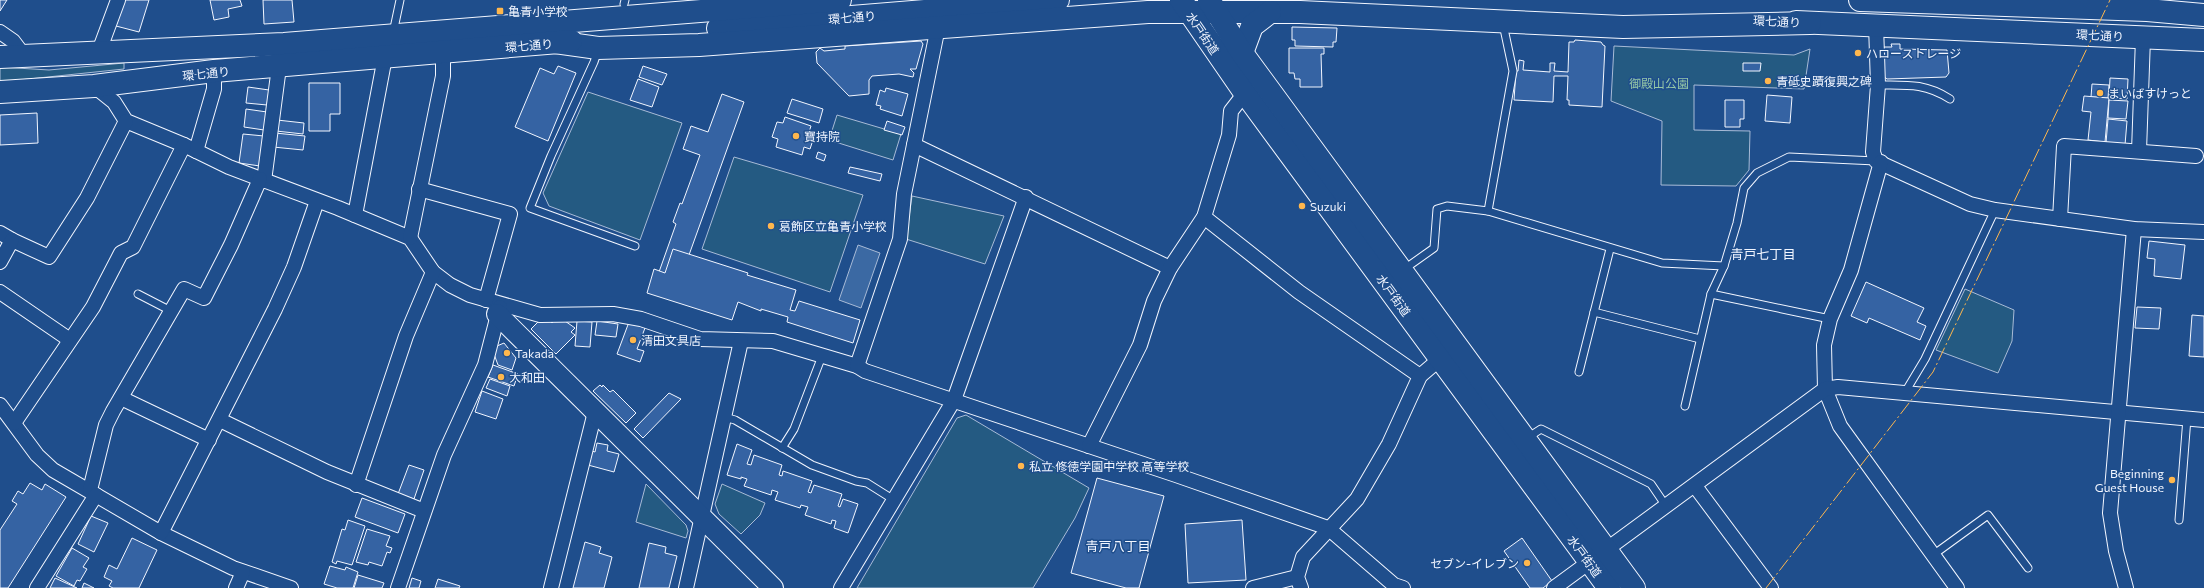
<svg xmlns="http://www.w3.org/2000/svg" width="2204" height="588" font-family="Commissioner,'Noto Sans JP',sans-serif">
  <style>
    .green { fill: #245a82; stroke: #a8bbd7 }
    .water { fill: #3b69a3; stroke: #a8bbd7 }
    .building { fill: #3563a3; stroke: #f2f6ff }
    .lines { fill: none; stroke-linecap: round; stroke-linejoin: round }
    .lane-casing { stroke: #f2f6ff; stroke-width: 9 }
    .street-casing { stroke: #f2f6ff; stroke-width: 16 }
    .secondary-casing { stroke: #f2f6ff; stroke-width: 22 }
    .primary-casing { stroke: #f2f6ff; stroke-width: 24 }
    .highway-casing { stroke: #f2f6ff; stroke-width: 24 }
    .lane { stroke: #1f4e8c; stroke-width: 7 }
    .street { stroke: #1f4e8c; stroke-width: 14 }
    .secondary { stroke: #1f4e8c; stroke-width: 20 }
    .primary { stroke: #1f4e8c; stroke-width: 22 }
    .highway { stroke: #1f4e8c; stroke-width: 22 }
    .power { stroke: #ffb74d; stroke-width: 1; stroke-dasharray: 14 3 2 3; stroke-linecap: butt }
    .poi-dot { fill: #ffb74d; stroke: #1f4e8c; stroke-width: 1.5 }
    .labels { text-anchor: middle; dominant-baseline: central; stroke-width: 3; stroke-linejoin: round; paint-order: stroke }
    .poi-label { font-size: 12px; fill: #f2f6ff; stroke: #1f4e8c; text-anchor: start }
    .street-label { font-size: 12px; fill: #f2f6ff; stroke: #1f4e8c }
    .park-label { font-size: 12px; fill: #97c8a6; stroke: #1f4e8c }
    .neighbourhood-label { font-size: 13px; fill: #f2f6ff; stroke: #1f4e8c }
  </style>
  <rect width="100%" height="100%" fill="#1f4e8c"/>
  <g class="green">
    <path d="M1614,46L1794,55L1810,49L1804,89L1694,85V130L1750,131L1749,170L1736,186L1661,185L1662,121L1611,101Z"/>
    <path d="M124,63V69L0,82V67L49,70Z"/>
    <path d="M588,92L682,123L640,240L549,206L543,193Z"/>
    <path d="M837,115L901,134L893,160L829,140Z"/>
    <path d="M734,157L863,195L830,292L702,249Z"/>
    <path d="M912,196L1004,216L985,264L906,239Z"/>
    <path d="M1965,289L2014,310L2012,341L1998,373L1936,350Z"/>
    <path d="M966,415L1089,488L1075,518L1033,588H857L957,418Z"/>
    <path d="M646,484L686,525L688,531L686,538L636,522Z"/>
    <path d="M722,484L765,503L760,515L741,534L719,514L715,504Z"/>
  </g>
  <path class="water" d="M858,245L880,253L861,308L839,300Z"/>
  <g class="building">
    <path d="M0,0H7L0,11Z"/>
    <path d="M124,0H149L139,32L116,26Z"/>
    <path d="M210,0H240L242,6L228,9L229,17L214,20Z"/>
    <path d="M263,0H292L294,22L264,24Z"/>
    <path d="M1292,27L1337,28L1336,42H1333V47L1295,46V40H1292Z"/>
    <path d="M1575,40L1601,42L1603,45L1605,46L1602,107L1569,105V100H1567L1568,76H1554L1553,102L1514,100L1516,71H1518L1519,60L1524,61L1523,70L1550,72V63H1555L1554,71L1568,72L1569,42H1574Z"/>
    <path d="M921,41L923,44L916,69H910L914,73L913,77L899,74L872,76L869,80V94L849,96L817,63L816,52L820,48L824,51L845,49V46Z"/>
    <path d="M1891,44H1900V49L1947,50L1949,73L1946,77L1887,79L1883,76L1882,47H1892Z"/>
    <path d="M1289,48H1324V54H1321L1322,87H1300V79H1295L1294,73H1289Z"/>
    <path d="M1743,63H1761L1760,71H1743Z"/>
    <path d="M558,66L576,73L548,141L515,127L540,68L554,74Z"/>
    <path d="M643,66L667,74L662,85L639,77Z"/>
    <path d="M2110,78L2128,79L2127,99L2109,98Z"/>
    <path d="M638,79L659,87L652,107L630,100Z"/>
    <path d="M309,83H340V114H330V131H309Z"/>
    <path d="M2092,84L2109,85L2108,98L2091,97Z"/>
    <path d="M248,87L269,90L267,105L246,103Z"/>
    <path d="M886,88L908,94L902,116L880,109L881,106L876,105L880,90L885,92Z"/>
    <path d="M722,94L744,102L680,280L659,272L676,224L673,222L680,203L682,204L700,155L683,149L691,126L708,132Z"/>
    <path d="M1767,95L1792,97L1790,123L1765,121Z"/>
    <path d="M2084,96L2109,98L2105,142L2088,140L2091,112L2082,111Z"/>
    <path d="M792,99L823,109L819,123L787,113Z"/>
    <path d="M1725,100H1744V119H1740V127H1725Z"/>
    <path d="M2109,100L2128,101L2126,119L2108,118Z"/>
    <path d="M246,109L267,112L264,130L244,127Z"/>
    <path d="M37,113L38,143L0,145V115Z"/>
    <path d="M785,117L811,126L809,132L815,134L810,149L804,147L802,155L776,147L778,139L772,137L777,122L783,123Z"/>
    <path d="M2108,119L2127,121L2125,145L2106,143Z"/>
    <path d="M277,120L304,123L303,134L276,131Z"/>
    <path d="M887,121L905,127L902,135L884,130Z"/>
    <path d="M275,133L305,136L303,150L273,147Z"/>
    <path d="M243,134L264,136L260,166L239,163Z"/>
    <path d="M818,152L826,155L824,161L816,158Z"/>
    <path d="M850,167L882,174L880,181L848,173Z"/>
    <path d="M2149,241L2185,245L2181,279L2154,276L2155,259L2147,258Z"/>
    <path d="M673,249L748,273L747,275L796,290L790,310L795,311L799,301L860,320L853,343L787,322L788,317L761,309V311L738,302L732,320L647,293L654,269L665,273Z"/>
    <path d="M1866,282L1924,308L1917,322L1926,326L1920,340L1869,318L1867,323L1851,316Z"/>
    <path d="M2137,307L2161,308L2159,329L2135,328Z"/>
    <path d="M2192,315L2204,316V357L2189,356Z"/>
    <path d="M539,321H550L552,323L554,321H565L575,328L571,332L575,335L556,354L531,329Z"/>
    <path d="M577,321L592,322L590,347L575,346Z"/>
    <path d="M597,321L618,324L616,337L595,335Z"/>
    <path d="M629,322L645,328L637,349L644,351L640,362L617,354Z"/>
    <path d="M504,343L516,358L512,370L498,365L494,354L497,346Z"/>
    <path d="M493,365L518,374L514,386L488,377Z"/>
    <path d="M490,379L510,386L507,396L486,388Z"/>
    <path d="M600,385L602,387L603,385L610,392L613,390L636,413L626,423L593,391Z"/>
    <path d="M482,391L503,399L496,419L475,412Z"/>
    <path d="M669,393L681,399L643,438L634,429Z"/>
    <path d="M597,443L608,445L607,451L619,454L614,472L588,465L592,451L595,452Z"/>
    <path d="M737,444L752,450L747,464L751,465L754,455L782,465L779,475L782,476L783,471L812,481L808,492L811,493L814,485L842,494L838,506L840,507L843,499L858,504L848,533L834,528L836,521L832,520L831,524L805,515L808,507L801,505L800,508L775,500L778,492L772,490L771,495L744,486L747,479L741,477V479L727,475Z"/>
    <path d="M409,465L424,470L414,499L398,494Z"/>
    <path d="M1097,478L1164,496L1139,588H1126L1071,573Z"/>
    <path d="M30,483L42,490L45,484L66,497L8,588H0V530L17,504L12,501L18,491L23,494Z"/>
    <path d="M362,498L405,514L398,533L355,517Z"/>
    <path d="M91,516L108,523L94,552L78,544Z"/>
    <path d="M348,520L365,526L352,565L337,561L336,564L332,562L342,529L345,530Z"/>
    <path d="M1242,520L1246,580L1188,583L1185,524Z"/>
    <path d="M367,529L390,536L386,546L392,548L390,553L387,552L382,566L369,562L368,565L356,562Z"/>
    <path d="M132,538L157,550L139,588H113L109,586L112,581L104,577L109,565L117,569Z"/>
    <path d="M1522,538L1552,581L1543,588H1530L1504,551Z"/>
    <path d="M585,542L601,547L599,553L612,557L604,588H573Z"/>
    <path d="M649,543L666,547L665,553L677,556L669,588H639Z"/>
    <path d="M72,548L89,558L83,567L87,569L80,581L77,580L74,586L56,576Z"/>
    <path d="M330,566L345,570L346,567L358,572L353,588H337L324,584Z"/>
    <path d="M358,575L384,583L382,588H354Z"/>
    <path d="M55,578L77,588H50Z"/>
    <path d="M412,578L421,581L419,588H409Z"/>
    <path d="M438,579L460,586L459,588H435Z"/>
    <path d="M84,583L94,588H82Z"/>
  </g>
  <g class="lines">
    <defs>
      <g id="lane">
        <path d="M624,4L625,0"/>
        <path d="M393,33L400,0"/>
        <path d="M598,50L594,62L551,156L530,208L635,246"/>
        <path d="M1878,85C1907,85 1925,83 1950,99"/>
        <path d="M1488,211L1513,71L1503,24"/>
        <path d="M1403,270L1434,248L1437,209L1447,206L1488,211L1662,263L1724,266"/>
        <path d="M138,294L171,311"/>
        <path d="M1711,294L1830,319"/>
        <path d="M1594,312L1700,339"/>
        <path d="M1579,372L1610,249"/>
        <path d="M1904,394L1925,359L1995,210"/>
        <path d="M1685,406L1711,294L1724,266L1737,223L1744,188L1757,173L1789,157L1876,161"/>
        <path d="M724,417L735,420L812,465L856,481L867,483L894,500"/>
        <path d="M1527,438L1541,429L1651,484L1666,506"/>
        <path d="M782,448L794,429L822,356"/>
        <path d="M2179,520L2187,418"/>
        <path d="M1933,555L1988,515L2028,568"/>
      </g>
      <g id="street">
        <path d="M1876,25L1878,85L1873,152L1876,161L1970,204L1995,210L2134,229L2204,232"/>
        <path d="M0,32L13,41L25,57"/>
        <path d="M98,54L118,0"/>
        <path d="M94,86L114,102L126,121L184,145L229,167L338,208L410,238L433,272L450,285L470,295L540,315L613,314L641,319L700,339L773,341L857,366L865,371L1176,475L1328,528L1394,585L1403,588"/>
        <path d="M914,145L1170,268"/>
        <path d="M196,151L214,89V71"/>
        <path d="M2139,151L2143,38"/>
        <path d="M1881,162L1851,270L1830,319L1824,345L1825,389L1840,426L1957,588"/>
        <path d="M264,181L279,67"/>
        <path d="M419,189L510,214L486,300"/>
        <path d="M355,215L385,57"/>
        <path d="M1204,217L1299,292L1420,376"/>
        <path d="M2060,219L2064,146L2196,156"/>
        <path d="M0,233L12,240L49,257L87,198L126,121"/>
        <path d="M410,238L443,76V52"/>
        <path d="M0,262L12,240"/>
        <path d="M0,292L70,340"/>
        <path d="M857,366L900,239L904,194L938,27"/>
        <path d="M121,398L209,440"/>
        <path d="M0,405L37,455L53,470L161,533L233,568L291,588"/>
        <path d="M220,420L327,472L424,511"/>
        <path d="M14,423L93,307L121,253L133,247L184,145"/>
        <path d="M1089,446L1140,345L1154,301L1170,268L1204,217L1229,135L1231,111L1245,93"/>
        <path d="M356,485L406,336L433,272"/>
        <path d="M1695,486L1771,588"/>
        <path d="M90,490L106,425L113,411L184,289L204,298L231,245L260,179"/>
        <path d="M161,533L275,309L294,267L317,201"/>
        <path d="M37,588L96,495"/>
        <path d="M236,588L243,572"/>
        <path d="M398,588L444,455L485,365L500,307"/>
        <path d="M551,588L595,412"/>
        <path d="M686,588L741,341"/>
        <path d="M841,588L954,400L1026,197"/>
        <path d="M1253,588L1297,577"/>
        <path d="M1301,588L1297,577L1303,557L1357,499L1389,444L1420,376L1441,358"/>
        <path d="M1554,588L1825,389L1838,387L2204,420"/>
        <path d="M2126,588L2116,551L2110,513L2134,229"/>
      </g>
      <path id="secondary" d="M497,314L773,588"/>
      <g id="primary">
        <path d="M1860,0L2147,10L2204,15"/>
        <path d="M1796,22L2204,40"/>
        <path d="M718,28L1058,0"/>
        <path d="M555,42L598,48L699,45L1148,12H1300L1623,27L1810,23"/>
        <path d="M1242,53L1252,26L1270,12"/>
        <path d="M0,57L284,44L840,0"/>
        <path d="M0,92L94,86L214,71L571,41"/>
      </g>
      <g id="highway">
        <path d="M1181,0L1245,93L1609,588"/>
        <path d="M1209,0L1242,53L1634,588"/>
      </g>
    </defs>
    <use href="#lane" class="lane-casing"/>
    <use href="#street" class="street-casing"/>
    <use href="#secondary" class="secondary-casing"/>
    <use href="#primary" class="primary-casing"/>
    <use href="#highway" class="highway-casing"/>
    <use href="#lane" class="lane"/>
    <use href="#street" class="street"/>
    <use href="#secondary" class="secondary"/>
    <use href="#primary" class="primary"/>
    <use href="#highway" class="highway"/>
    <path class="power" d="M1766,588L1933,372L2110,0"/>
  </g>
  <g class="poi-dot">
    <rect x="496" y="7" width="8" height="8" rx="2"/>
    <circle cx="1858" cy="53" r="4"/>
    <circle cx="1768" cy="81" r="4"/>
    <circle cx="2100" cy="93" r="4"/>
    <circle cx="796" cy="136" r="4"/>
    <circle cx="1302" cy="206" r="4"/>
    <circle cx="771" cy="226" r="4"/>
    <circle cx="633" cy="340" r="4"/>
    <circle cx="507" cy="353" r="4"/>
    <circle cx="501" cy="377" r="4"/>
    <circle cx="1021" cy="466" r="4"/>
    <circle cx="2172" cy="480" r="4"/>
    <circle cx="1527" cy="563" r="4"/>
  </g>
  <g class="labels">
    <g class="poi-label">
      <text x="508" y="11">亀青小学校</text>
      <text x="1866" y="53">ハローストレージ</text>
      <text x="1776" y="81">青砥史蹟復興之碑</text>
      <text x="2108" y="93">まいばすけっと</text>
      <text x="804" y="136">寶持院</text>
      <text x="1310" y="206">Suzuki</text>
      <text x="779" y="226">葛飾区立亀青小学校</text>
      <text x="641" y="340">清田文具店</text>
      <text x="515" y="353">Takada</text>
      <text x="509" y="377">大和田</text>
      <text x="1029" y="466">私立 修徳学園中学校 高等学校</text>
      <text x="2164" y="473" text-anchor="end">Beginning<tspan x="2164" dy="14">Guest House</tspan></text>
      <text x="1519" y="563" text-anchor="end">セブン-イレブン</text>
    </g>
    <g class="street-label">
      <text transform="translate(852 17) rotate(-5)">環七通り</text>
      <text transform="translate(1777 21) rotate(3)">環七通り</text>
      <text transform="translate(1203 33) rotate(56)">水戸街道</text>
      <text transform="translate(2100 35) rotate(3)">環七通り</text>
      <text transform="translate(529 45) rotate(-5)">環七通り</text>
      <text transform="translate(206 73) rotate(-6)">環七通り</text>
      <text transform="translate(1394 295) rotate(54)">水戸街道</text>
      <text transform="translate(1585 556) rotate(54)">水戸街道</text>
    </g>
    <g class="park-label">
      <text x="1659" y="83">御殿山公園</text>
    </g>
    <g class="neighbourhood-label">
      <text x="1763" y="254">青戸七丁目</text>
      <text x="1118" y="546">青戸八丁目</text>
    </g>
  </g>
</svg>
